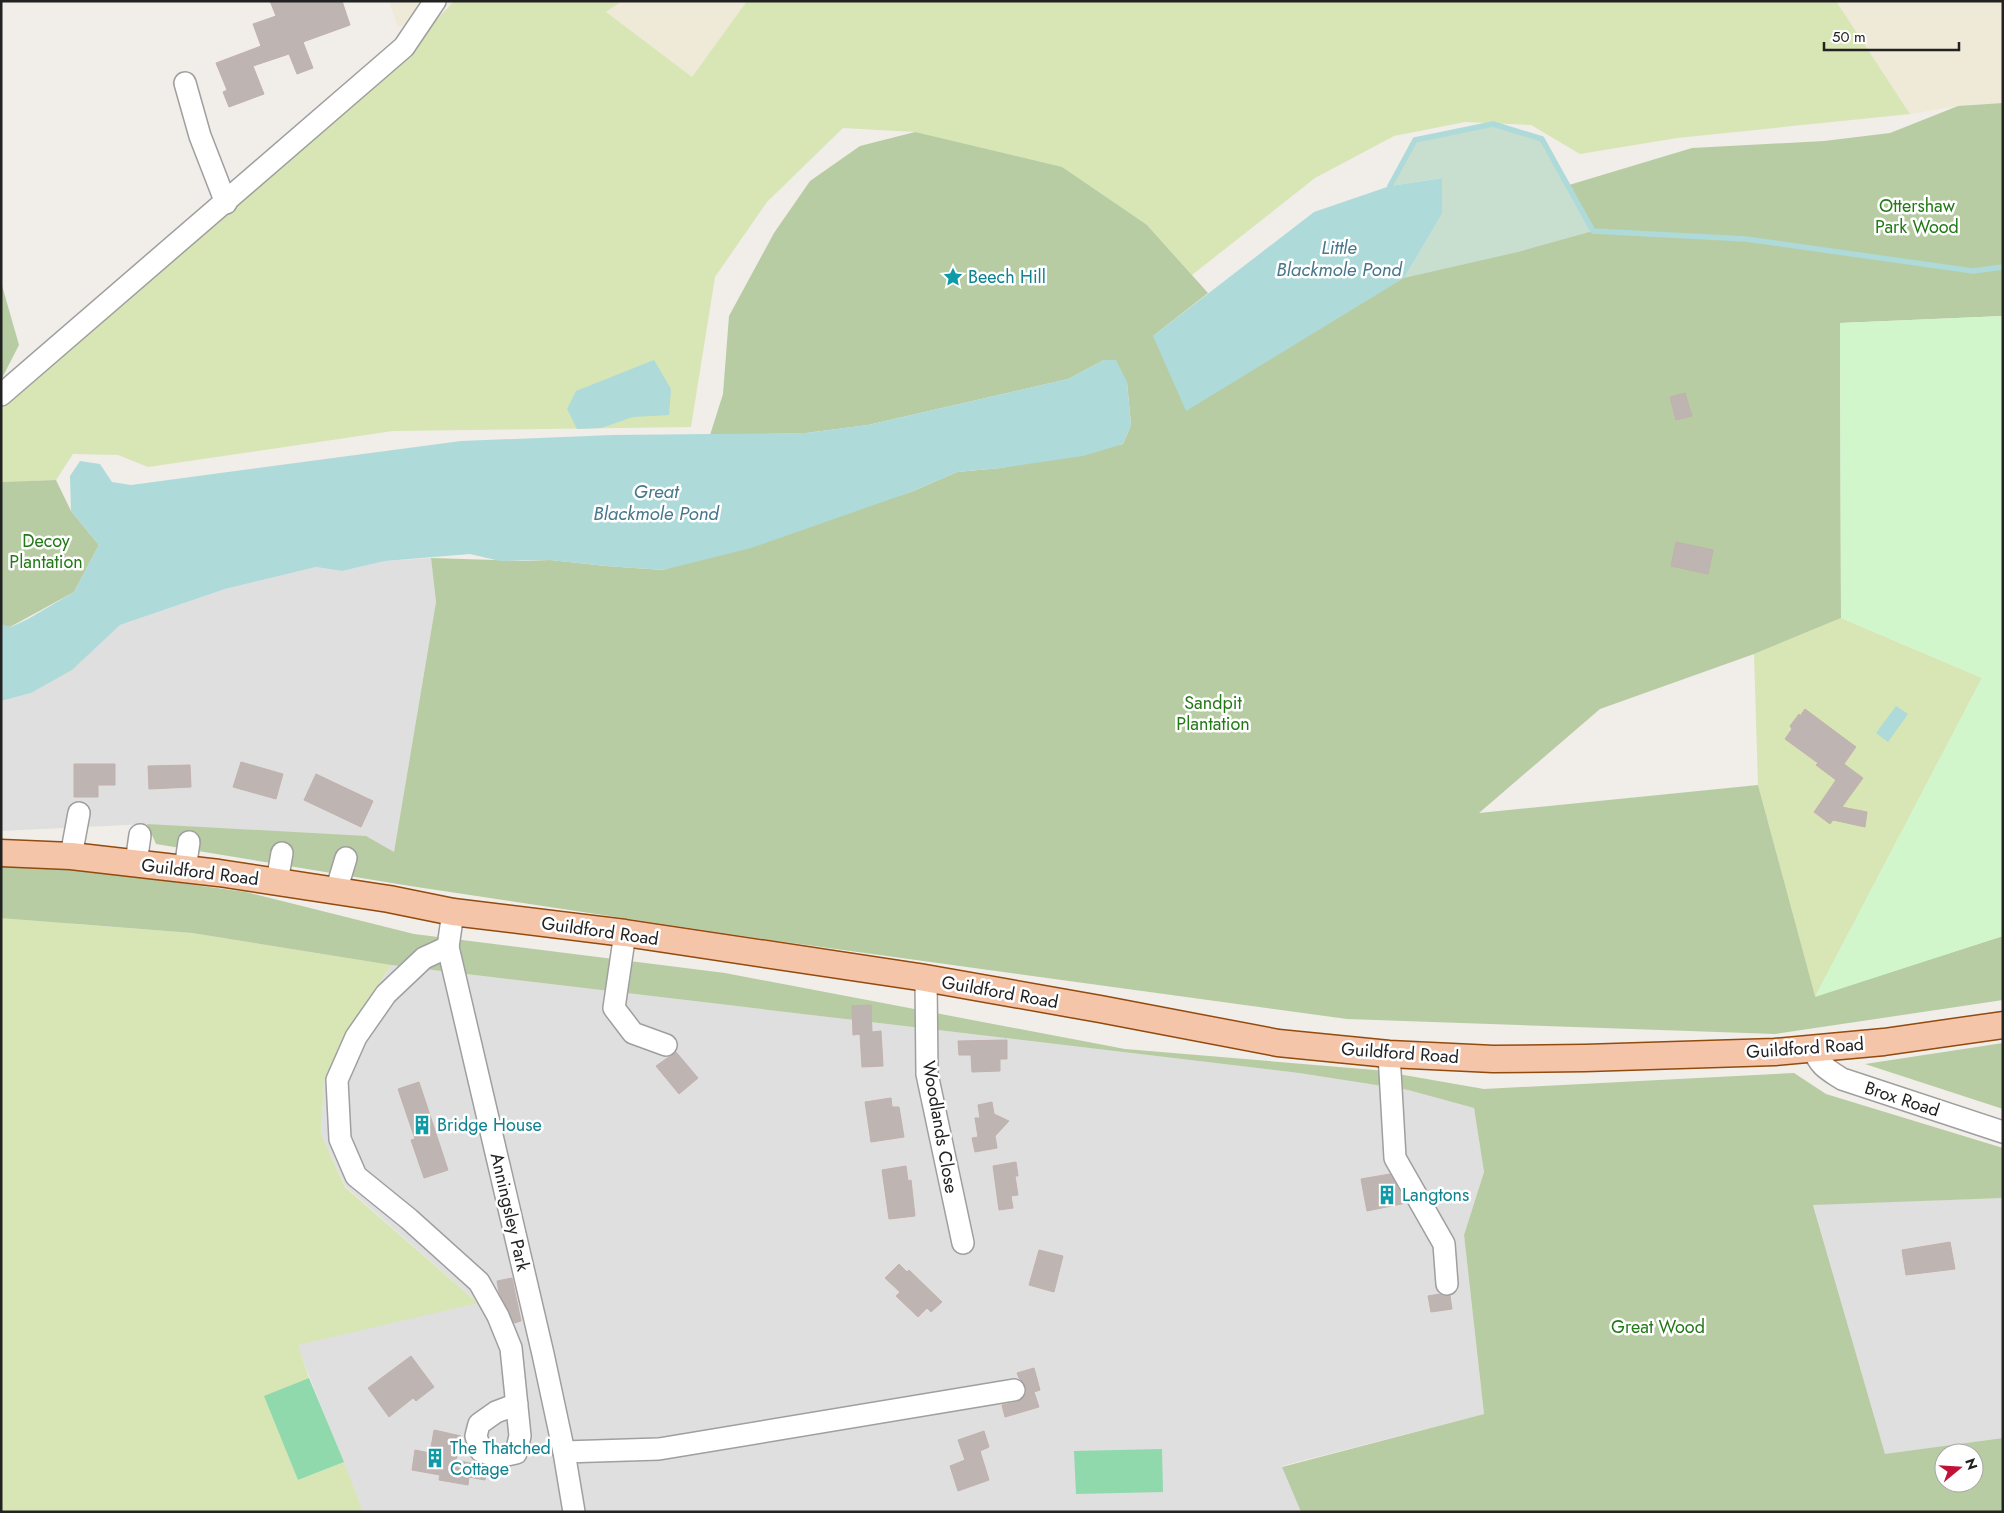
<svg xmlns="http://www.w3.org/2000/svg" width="2004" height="1513" font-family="Jost,sans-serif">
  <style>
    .residential { fill: #dfdfdf }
    .farmland { fill: #eeead7 }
    .grass { fill: #d7e6b4; fill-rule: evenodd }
    .forest { fill: #b7cca2; fill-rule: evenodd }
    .wetland { fill: #c8decf }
    .park { fill: #d1f6cb }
    .pitch { fill: #8fd9ad }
    .water { fill: #aedada }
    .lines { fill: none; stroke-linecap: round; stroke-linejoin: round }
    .stream { stroke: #aedada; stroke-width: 5.5 }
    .building { fill: #beb5b2; stroke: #c2b1ad }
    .minor-casing { stroke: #9f9f9f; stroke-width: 24 }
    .major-casing { stroke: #924a0d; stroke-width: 29 }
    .minor { stroke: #fff; stroke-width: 21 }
    .major { stroke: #f5c5aa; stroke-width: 26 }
    .labels { text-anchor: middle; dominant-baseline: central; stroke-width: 5; stroke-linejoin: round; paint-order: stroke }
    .park-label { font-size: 18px; fill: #227916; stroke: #fff }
    .culture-label { font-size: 18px; fill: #0d838f; stroke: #fff; text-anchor: start }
    .street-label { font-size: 18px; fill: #222; stroke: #fff }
    .water-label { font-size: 19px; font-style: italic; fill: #47778b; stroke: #fff }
  </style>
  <rect width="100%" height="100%" fill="#f1ede9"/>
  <g class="residential">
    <path d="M431,558L436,602L394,852L147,824L1,831V701L31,693L71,670L120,625L225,589L316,567L342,571L385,561Z"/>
    <path d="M391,965L1299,1073L1408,1090L1474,1108L1484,1172L1464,1235L1484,1414L1282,1466L1301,1512H363L297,1345L477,1302L345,1186L321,1134L324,1081L346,1035Z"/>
    <path d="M2003,1198V1438L1885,1455L1813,1204Z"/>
  </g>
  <g class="farmland">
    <path d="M389,1H454L447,7L398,27Z"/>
    <path d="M622,1H747L692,77L606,12Z"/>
    <path d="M1836,1H2003V103L1958,106L1910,114Z"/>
  </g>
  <g class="grass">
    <path d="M454,1H622L606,12L692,77L747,1H1836L1910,114L1677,138L1580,154L1531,125L1465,122L1394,136L1315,178L1192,275L1147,225L915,132L843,128L767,202L715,277L691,427L393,431L148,467L118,455L73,454L56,480L1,482V406L7,399L387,72Z"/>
    <path d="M1841,618L1982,678L1815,997L1758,785L1754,654ZM1805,709L1856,748L1834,778L1817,765L1820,760L1785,739L1792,729L1790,726L1798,715L1800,716ZM1850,769L1863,778L1830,823L1814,811L1829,790Z"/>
    <path d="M1,913L75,924L192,933L391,965L346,1035L324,1081L321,1134L345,1187L478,1303L298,1345L309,1378L265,1396L298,1480L344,1462L363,1512H1Z"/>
  </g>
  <g class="forest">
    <path d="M2003,103V316L1840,323L1841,618L1754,654L1600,709L1479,813L1758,785L1815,996L2003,936V1000L1775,1034L1347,1019L763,939L410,886L156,844L147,824L366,836L394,852L436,602L431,558L523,561L550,560L606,566L663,570L911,492L957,472L1001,468L1123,444L1131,425L1127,382L1104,360L1068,379L868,425L806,433L710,435L723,394L729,316L774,233L810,181L860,146L915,132L1062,167L1147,225L1208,293L1153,336L1404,278L1452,208L1534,149L1569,185L1692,148L1824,141L1890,133L1958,106Z"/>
    <path d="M1,282L19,345L1,380Z"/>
    <path d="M56,480L71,511L99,545L74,592L10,627L1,625V482Z"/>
    <path d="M1,866L63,867L246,892L414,934L725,973L1125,1049L1375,1070L1484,1089L1794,1073L1826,1094L2003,1148V1198L1813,1205L1885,1454L2003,1438V1512H1301L1282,1467L1484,1414L1464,1235L1484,1172L1474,1108L1408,1090L1299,1073L391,965L192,933L1,918ZM1944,1453H1974V1483H1944Z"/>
    <path d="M2003,1043V1109L1865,1064Z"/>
  </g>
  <path class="wetland" d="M1493,124L1542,139L1593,231L1518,252L1404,278L1442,214L1441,178L1390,186L1415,140Z"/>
  <path class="park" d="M2003,316V936L1815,997L1982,678L1841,618L1840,323Z"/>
  <g class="pitch">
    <path d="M309,1378L344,1462L298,1480L264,1396Z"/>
    <path d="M1162,1449L1163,1492L1076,1494L1074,1451Z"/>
  </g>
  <g class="water">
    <path d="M1442,178V214L1404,278L1186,411L1153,336L1314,212L1390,186Z"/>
    <path d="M654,360L671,389L669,415L633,417L601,428L577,429L567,409L576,391Z"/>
    <path d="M1104,360H1116L1127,382L1131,425L1123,444L1083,456L1001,468L957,472L911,492L751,548L663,570L606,566L550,560L500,561L470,554L385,561L342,571L316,567L225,589L120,625L72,670L31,693L1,701V625L11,627L28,619L74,592L99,545L71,511L70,476L80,461L100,464L112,482L131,485L461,441L613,435L806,433L868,425L1068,379Z"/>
    <path d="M1896,706L1908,714L1888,742L1876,733Z"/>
  </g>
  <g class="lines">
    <path class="stream" d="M1390,186L1415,140L1493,124L1542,139L1593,231L1746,239L1973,271L2003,267"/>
  </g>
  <g class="building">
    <path d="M270,1H342L350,25L303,42L313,68L297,74L289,54L253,66L264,94L229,107L223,92L227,90L216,63L261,46L253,24L276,16Z"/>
    <path d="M1685,393L1692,416L1676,420L1670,397Z"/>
    <path d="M1676,542L1713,550L1708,574L1671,566Z"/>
    <path d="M1805,709L1856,747L1844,764L1863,778L1842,807L1867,812L1865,827L1833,820L1830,824L1814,812L1836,780L1816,765L1818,763L1785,739L1792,729L1790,726L1799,714L1800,716Z"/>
    <path d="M241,762L283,774L276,799L233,787Z"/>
    <path d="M74,764H115V785H98V797H74Z"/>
    <path d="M190,765L191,787L149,789L148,766Z"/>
    <path d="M316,774L373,801L361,827L304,800Z"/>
    <path d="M871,1005L872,1032L881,1031L883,1066L862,1067L860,1034L853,1035L852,1006Z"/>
    <path d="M1007,1040V1059H1000V1071L972,1072L971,1055H959L958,1041Z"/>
    <path d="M676,1052L698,1078L679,1094L656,1066Z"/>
    <path d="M419,1082L448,1170L424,1178L411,1140L415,1139L398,1089Z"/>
    <path d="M891,1098L892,1107H899L904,1137L871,1142L865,1102Z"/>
    <path d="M992,1102L994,1114L1009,1121L995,1136L997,1148L975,1152L972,1138L978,1137L975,1118H980L978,1105Z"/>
    <path d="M1016,1162L1018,1176H1015L1018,1195L1011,1196L1013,1208L999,1210L993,1166Z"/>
    <path d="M906,1166L908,1181L911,1180L915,1216L889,1219L882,1170Z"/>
    <path d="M1390,1174L1406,1203L1367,1211L1361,1179Z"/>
    <path d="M1950,1242L1955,1269L1906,1275L1902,1250Z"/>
    <path d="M1039,1250L1063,1256L1054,1292L1029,1285Z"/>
    <path d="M899,1264L907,1272L909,1270L942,1302L931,1312L927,1308L918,1317L896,1296L900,1292L885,1278Z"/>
    <path d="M512,1278L521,1321L514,1323L499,1292L497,1281Z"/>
    <path d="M1440,1294L1450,1296L1452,1309L1431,1312L1428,1296Z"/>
    <path d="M411,1356L434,1387L416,1401L413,1398L389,1417L368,1388Z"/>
    <path d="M1034,1368L1040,1390L1034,1392L1039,1407L1005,1417L1002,1405L1017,1402L1022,1399L1026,1394V1387L1023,1382L1019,1378L1017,1373Z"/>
    <path d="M434,1430L461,1436L456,1460L487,1467L485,1480L469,1477L468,1485L439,1480L440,1475L412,1470L415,1450L430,1453Z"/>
    <path d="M984,1431L989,1447L980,1451L989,1480L958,1491L950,1466L965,1460L958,1440Z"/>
  </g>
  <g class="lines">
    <defs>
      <g id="minor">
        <path d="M185,83L200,136L226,203"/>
        <path d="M1,395L404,47L435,1"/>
        <path d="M71,856L79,813"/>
        <path d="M136,863L140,835"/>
        <path d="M185,869L189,842"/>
        <path d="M277,882L282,853"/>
        <path d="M336,891L346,858"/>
        <path d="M453,912L448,947L543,1354L564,1452L574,1512"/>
        <path d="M625,933L614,1008L633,1033L666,1045"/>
        <path d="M448,947L424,958L386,994L356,1037L337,1080L340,1139L356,1176L409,1219L479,1282L498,1316L511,1348L520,1436L516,1453L497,1457L481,1451L476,1436L479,1424L496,1412L517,1404"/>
        <path d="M926,979L927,1074L963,1243"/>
        <path d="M1814,1049C1818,1065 1828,1070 1842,1079L2003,1132"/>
        <path d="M1389,1054L1395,1158L1444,1244L1447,1284"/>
        <path d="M564,1452L659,1449L1014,1390"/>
      </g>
      <path id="major" d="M1,853L71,856L219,873L389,899L453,912L625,933L919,977L1100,1009L1278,1043L1389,1054L1493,1059L1585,1058L1775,1052L1884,1042L2003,1025"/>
    </defs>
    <use href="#minor" class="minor-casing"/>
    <use href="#major" class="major-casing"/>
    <use href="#minor" class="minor"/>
    <use href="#major" class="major"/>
  </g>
  <defs>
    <symbol id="sight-bare" viewBox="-9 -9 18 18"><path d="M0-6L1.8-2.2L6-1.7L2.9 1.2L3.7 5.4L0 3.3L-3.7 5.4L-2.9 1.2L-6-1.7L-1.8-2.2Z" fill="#0f9aa8" stroke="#fff" stroke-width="2.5" paint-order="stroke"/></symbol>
    <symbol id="building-bare" viewBox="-9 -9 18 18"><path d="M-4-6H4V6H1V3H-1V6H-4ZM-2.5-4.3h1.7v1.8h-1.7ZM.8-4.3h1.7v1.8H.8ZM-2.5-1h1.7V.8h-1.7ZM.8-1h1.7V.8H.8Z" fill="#0f9aa8" stroke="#fff" stroke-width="2.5" paint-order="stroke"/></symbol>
  </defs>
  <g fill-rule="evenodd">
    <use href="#sight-bare" x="939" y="263" width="28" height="28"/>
    <use href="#building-bare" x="408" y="1111" width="28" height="28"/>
    <use href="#building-bare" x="1373" y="1181" width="28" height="28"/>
    <use href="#building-bare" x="421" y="1444" width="28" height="28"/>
  </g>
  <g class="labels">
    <g class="park-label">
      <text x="1917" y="206">Ottershaw<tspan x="1917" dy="21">Park Wood</tspan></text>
      <text x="46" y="541">Decoy<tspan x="46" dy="21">Plantation</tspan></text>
      <text x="1213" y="703">Sandpit<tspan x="1213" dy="21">Plantation</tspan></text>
      <text x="1658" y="1327">Great Wood</text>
    </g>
    <g class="culture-label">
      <text x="968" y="277">Beech Hill</text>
      <text x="437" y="1125">Bridge House</text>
      <text x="1402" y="1195">Langtons</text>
      <text x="450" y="1448">The Thatched<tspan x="450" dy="21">Cottage</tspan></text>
    </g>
    <g class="street-label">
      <text transform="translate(200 872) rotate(7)">Guildford Road</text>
      <text transform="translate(600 931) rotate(8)">Guildford Road</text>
      <text transform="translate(1000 992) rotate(10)">Guildford Road</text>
      <text transform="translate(1805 1048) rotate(-4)">Guildford Road</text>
      <text transform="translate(1400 1053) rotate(4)">Guildford Road</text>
      <text transform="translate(1902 1099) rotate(18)">Brox Road</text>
      <text transform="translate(940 1127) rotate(80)">Woodlands Close</text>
      <text transform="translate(510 1212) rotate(77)">Anningsley Park</text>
    </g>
    <g class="water-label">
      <text x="1339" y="247">Little<tspan x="1339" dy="22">Blackmole Pond</tspan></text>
      <text x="656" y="491">Great<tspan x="656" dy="22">Blackmole Pond</tspan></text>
    </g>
  </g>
  <rect width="2004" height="1513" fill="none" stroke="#222222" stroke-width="5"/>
  <g transform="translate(1959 1468) rotate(72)"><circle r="24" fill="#ffffff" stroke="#a7a7a7"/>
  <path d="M0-4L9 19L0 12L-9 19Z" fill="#c21136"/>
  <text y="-8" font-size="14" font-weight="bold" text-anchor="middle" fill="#222222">N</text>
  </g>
  <path d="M1824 42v8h135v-8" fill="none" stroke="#222222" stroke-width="2.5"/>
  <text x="1832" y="42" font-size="15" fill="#222222" stroke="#ffffff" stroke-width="4" paint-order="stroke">50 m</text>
</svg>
